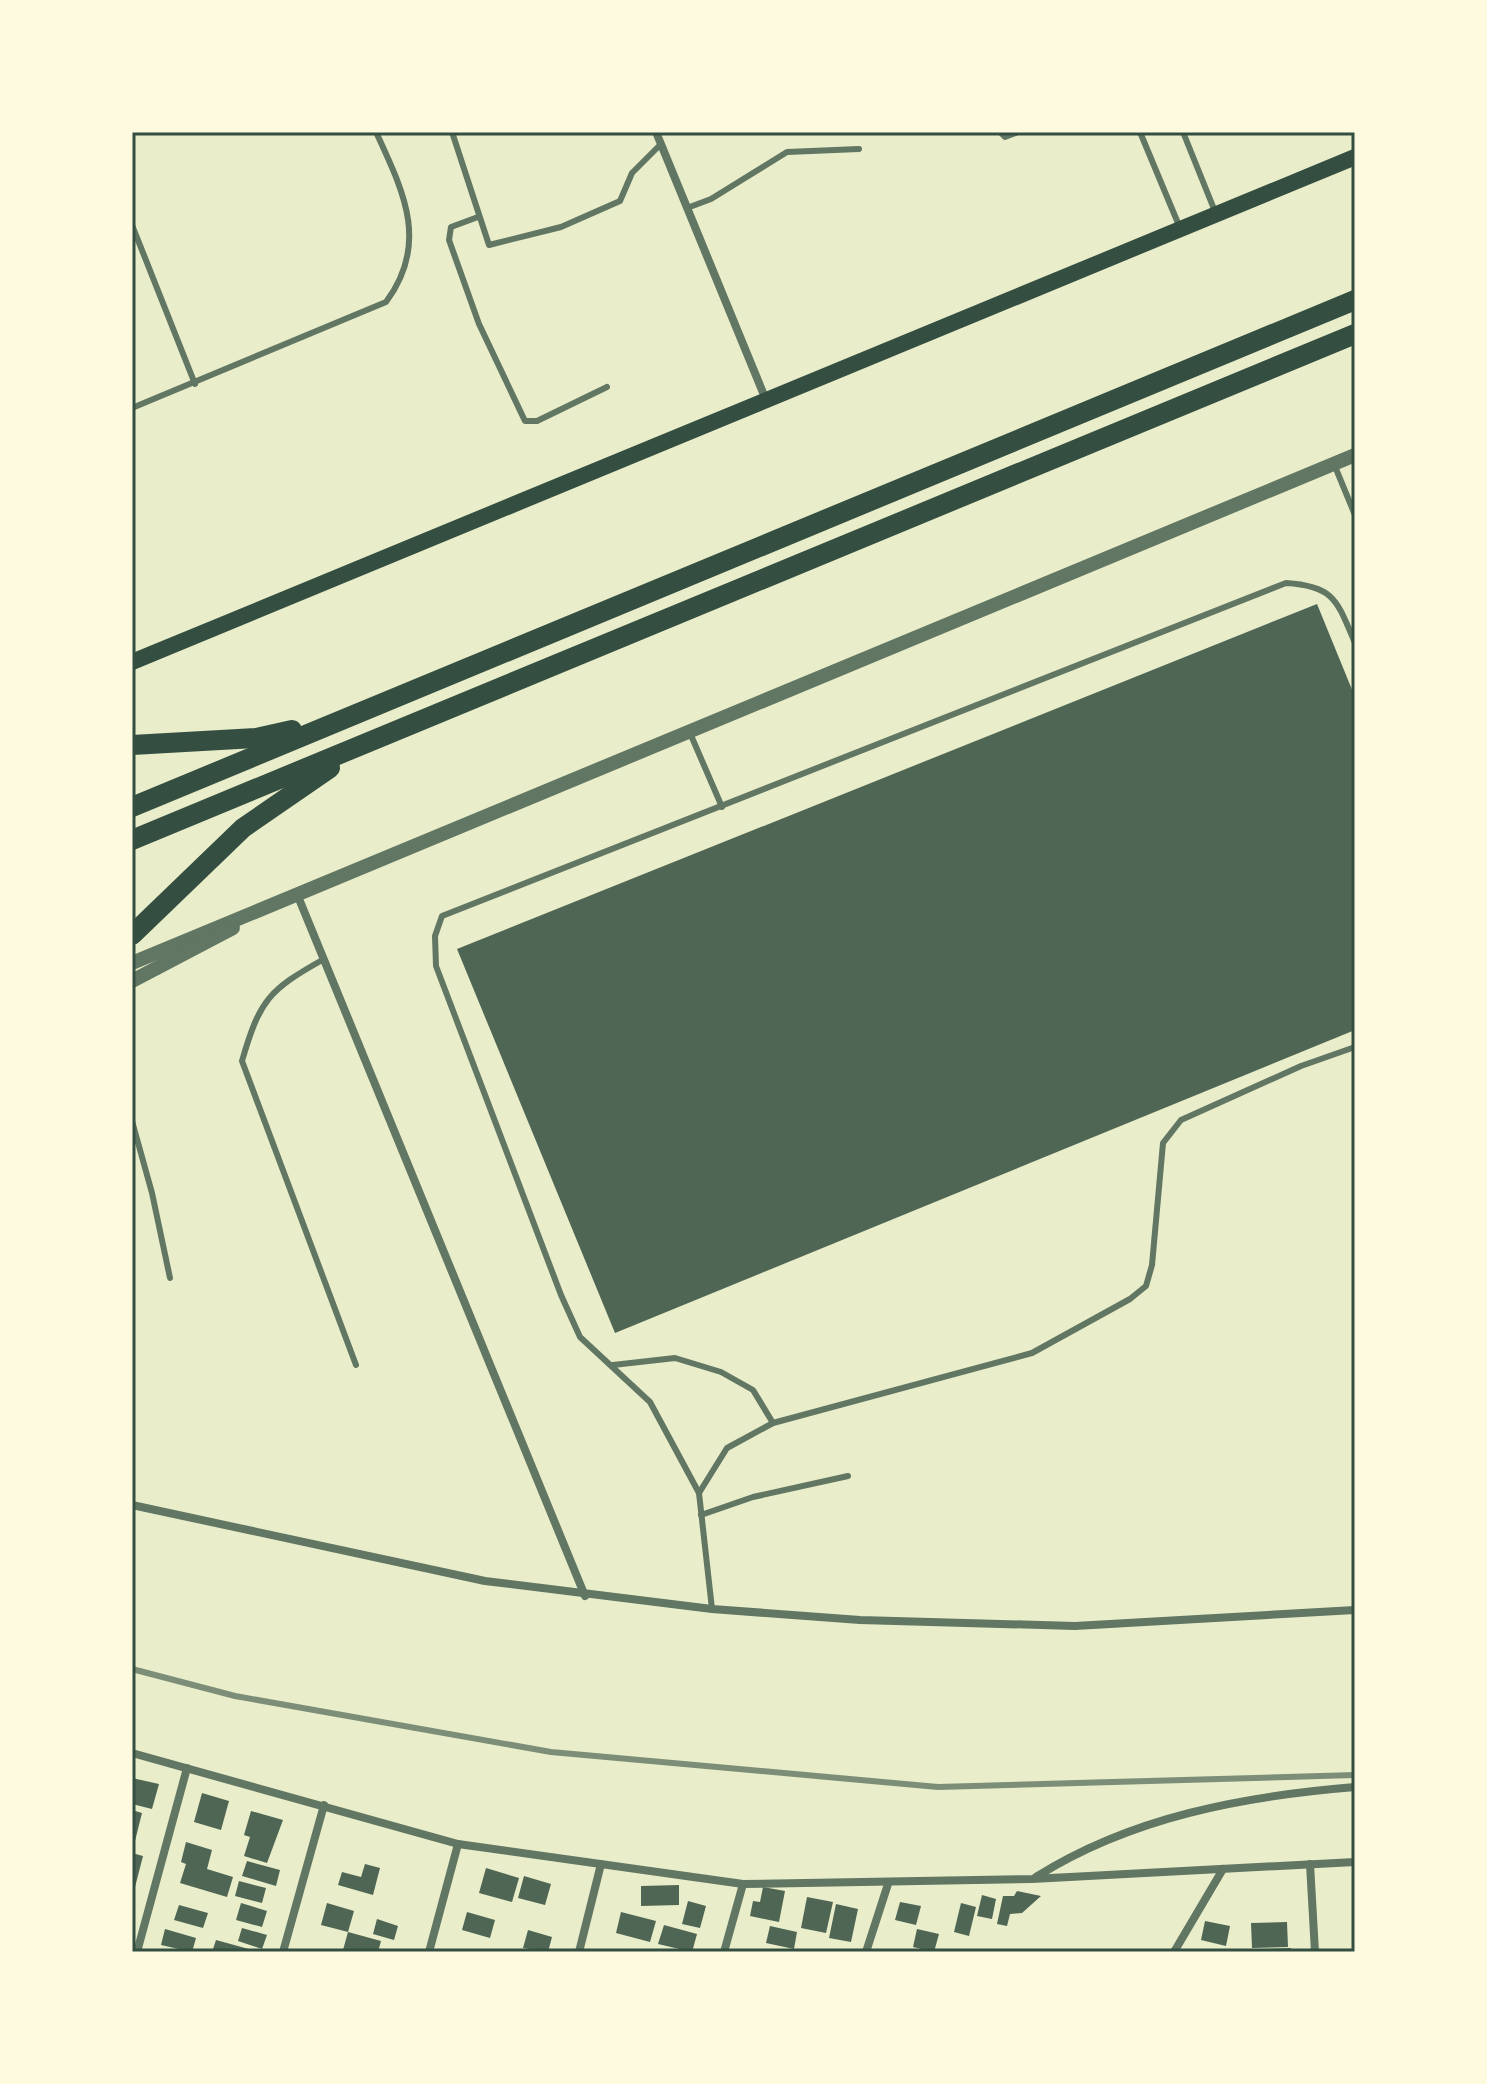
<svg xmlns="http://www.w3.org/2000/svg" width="1487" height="2084" font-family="'Zilla Slab',serif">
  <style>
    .building { fill: #4f6655 }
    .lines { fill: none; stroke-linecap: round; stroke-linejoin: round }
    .service { stroke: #617663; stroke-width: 6 }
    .minor { stroke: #617663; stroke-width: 8 }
    .tertiary { stroke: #617663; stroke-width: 14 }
    .secondary { stroke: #344e41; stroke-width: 16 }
    .trunk { stroke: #344e41; stroke-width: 20 }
    .rail { stroke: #7c8e77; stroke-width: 6 }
    .neatline { fill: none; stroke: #344e41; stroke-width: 3 }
  </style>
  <rect width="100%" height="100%" fill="#e9edc9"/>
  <g class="building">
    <path d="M1317,604L1355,697V1030L615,1333L457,949Z"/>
    <path d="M132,1778L159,1784L152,1809L132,1804Z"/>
    <path d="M202,1793L229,1801L221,1830L194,1822Z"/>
    <path d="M132,1810L142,1813L133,1849H132Z"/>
    <path d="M251,1811L283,1820L267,1863L244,1856L250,1837L244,1835Z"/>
    <path d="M186,1842L212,1850L207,1869L233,1877L227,1897L180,1883L186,1864L181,1862Z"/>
    <path d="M132,1853L143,1856L133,1895H132Z"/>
    <path d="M247,1861L280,1870L276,1886L242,1876Z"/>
    <path d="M365,1864L380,1868L373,1895L338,1885L342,1872L361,1877Z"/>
    <path d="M486,1868L519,1878L512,1902L479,1893Z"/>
    <path d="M524,1876L551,1884L545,1905L518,1898Z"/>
    <path d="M239,1881L266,1888L262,1903L235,1896Z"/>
    <path d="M679,1885V1905L641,1906V1886Z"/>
    <path d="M763,1887L785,1891L779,1922L750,1916L753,1901L760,1902Z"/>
    <path d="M1017,1891L1041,1896L1022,1913L1010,1914L1007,1926L997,1924L1003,1896H1014Z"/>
    <path d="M982,1895L996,1899L992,1919L977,1916Z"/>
    <path d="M807,1897L833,1902L826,1933L801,1928Z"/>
    <path d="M688,1901L706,1906L700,1928L682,1924Z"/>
    <path d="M900,1902L921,1906L916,1925L895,1920Z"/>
    <path d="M241,1903L267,1911L262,1927L236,1920Z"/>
    <path d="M327,1903L354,1911L348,1932L321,1925Z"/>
    <path d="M961,1903L976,1907L969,1936L954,1932Z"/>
    <path d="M836,1904L858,1909L851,1942L829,1938Z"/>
    <path d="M179,1905L208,1913L203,1928L174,1920Z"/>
    <path d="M467,1912L495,1920L490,1938L462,1930Z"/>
    <path d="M621,1912L656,1921L650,1942L616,1933Z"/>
    <path d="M377,1919L398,1926L394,1940L373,1934Z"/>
    <path d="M1205,1921L1230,1926L1226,1946L1201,1940Z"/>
    <path d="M1287,1922L1288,1947L1252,1948L1251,1923Z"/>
    <path d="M664,1925L697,1934L692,1952L658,1944Z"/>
    <path d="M770,1926L797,1932L794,1949L766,1943Z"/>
    <path d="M242,1928L267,1935L262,1949L238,1941Z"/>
    <path d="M165,1929L196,1938L192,1952L161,1945Z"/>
    <path d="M917,1929L939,1934L934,1952L913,1947Z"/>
    <path d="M528,1930L552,1937L548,1952L523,1948Z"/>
    <path d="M348,1932L381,1941L378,1952L343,1950Z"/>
    <path d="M216,1940L256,1951L255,1952H212Z"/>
    <path d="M1291,1948V1952H1261V1949Z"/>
  </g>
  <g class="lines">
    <g class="service">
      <path d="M452,132L489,245L561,227L620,201L632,173L661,144"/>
      <path d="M1000,132L1005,137L1018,132"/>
      <path d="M1140,132L1180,228"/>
      <path d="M1183,132L1216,214"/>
      <path d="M687,208L711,199L787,152L859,149"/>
      <path d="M478,217L451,227L449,240L479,324L525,421H537L607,387"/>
      <path d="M132,225L195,384"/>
      <path d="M132,408L386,302C430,243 403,191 376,132"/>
      <path d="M1334,464L1355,515"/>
      <path d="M690,733L722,807"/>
      <path d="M324,959C269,990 260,999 242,1061L356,1365"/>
      <path d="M132,1121L152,1193L170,1278"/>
      <path d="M613,1365L675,1358L721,1372L753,1390L773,1423"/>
      <path d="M699,1493L727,1448L773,1423L1032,1353L1130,1299L1146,1286L1152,1265L1163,1143L1181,1120L1301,1066L1355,1047"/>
      <path d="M701,1515L753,1497L848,1476"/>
      <path d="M712,1609L699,1493L650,1402L580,1337L561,1295L436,966L435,936L442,916L1286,583C1335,586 1337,601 1355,643"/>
    </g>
    <g class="minor">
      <path d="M656,132L766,400"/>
      <path d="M297,894L585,1596"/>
      <path d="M132,1505L485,1581L712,1609L860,1620L1075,1626L1355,1610"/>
      <path d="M132,1753L458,1844L743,1884L1032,1879L1355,1862"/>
      <path d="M1310,1864L1315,1952"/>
      <path d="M1036,1877C1131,1817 1244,1796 1355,1787"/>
      <path d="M137,1952L187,1768"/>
      <path d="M283,1952L324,1805"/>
      <path d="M429,1952L458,1844"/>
      <path d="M579,1952L601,1864"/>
      <path d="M724,1952L743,1884"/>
      <path d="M866,1952L888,1884"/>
      <path d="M1174,1952L1223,1869"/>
    </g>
    <g class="tertiary">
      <path d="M132,963L1355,455"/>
      <path d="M132,981L233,928"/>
    </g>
    <path class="secondary" d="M132,662L1355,157"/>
    <g class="trunk">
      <path d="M132,745L256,738L292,730"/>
      <path d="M132,807L1355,300"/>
      <path d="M132,840L1355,334"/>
      <path d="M132,935L243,828L330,768"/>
    </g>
    <path class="rail" d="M132,1669L235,1696L551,1752L938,1787L1355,1775"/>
  </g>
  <rect width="1487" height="2084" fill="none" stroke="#fefae0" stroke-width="268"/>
  <rect x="134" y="134" width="1219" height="1816" class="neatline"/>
</svg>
